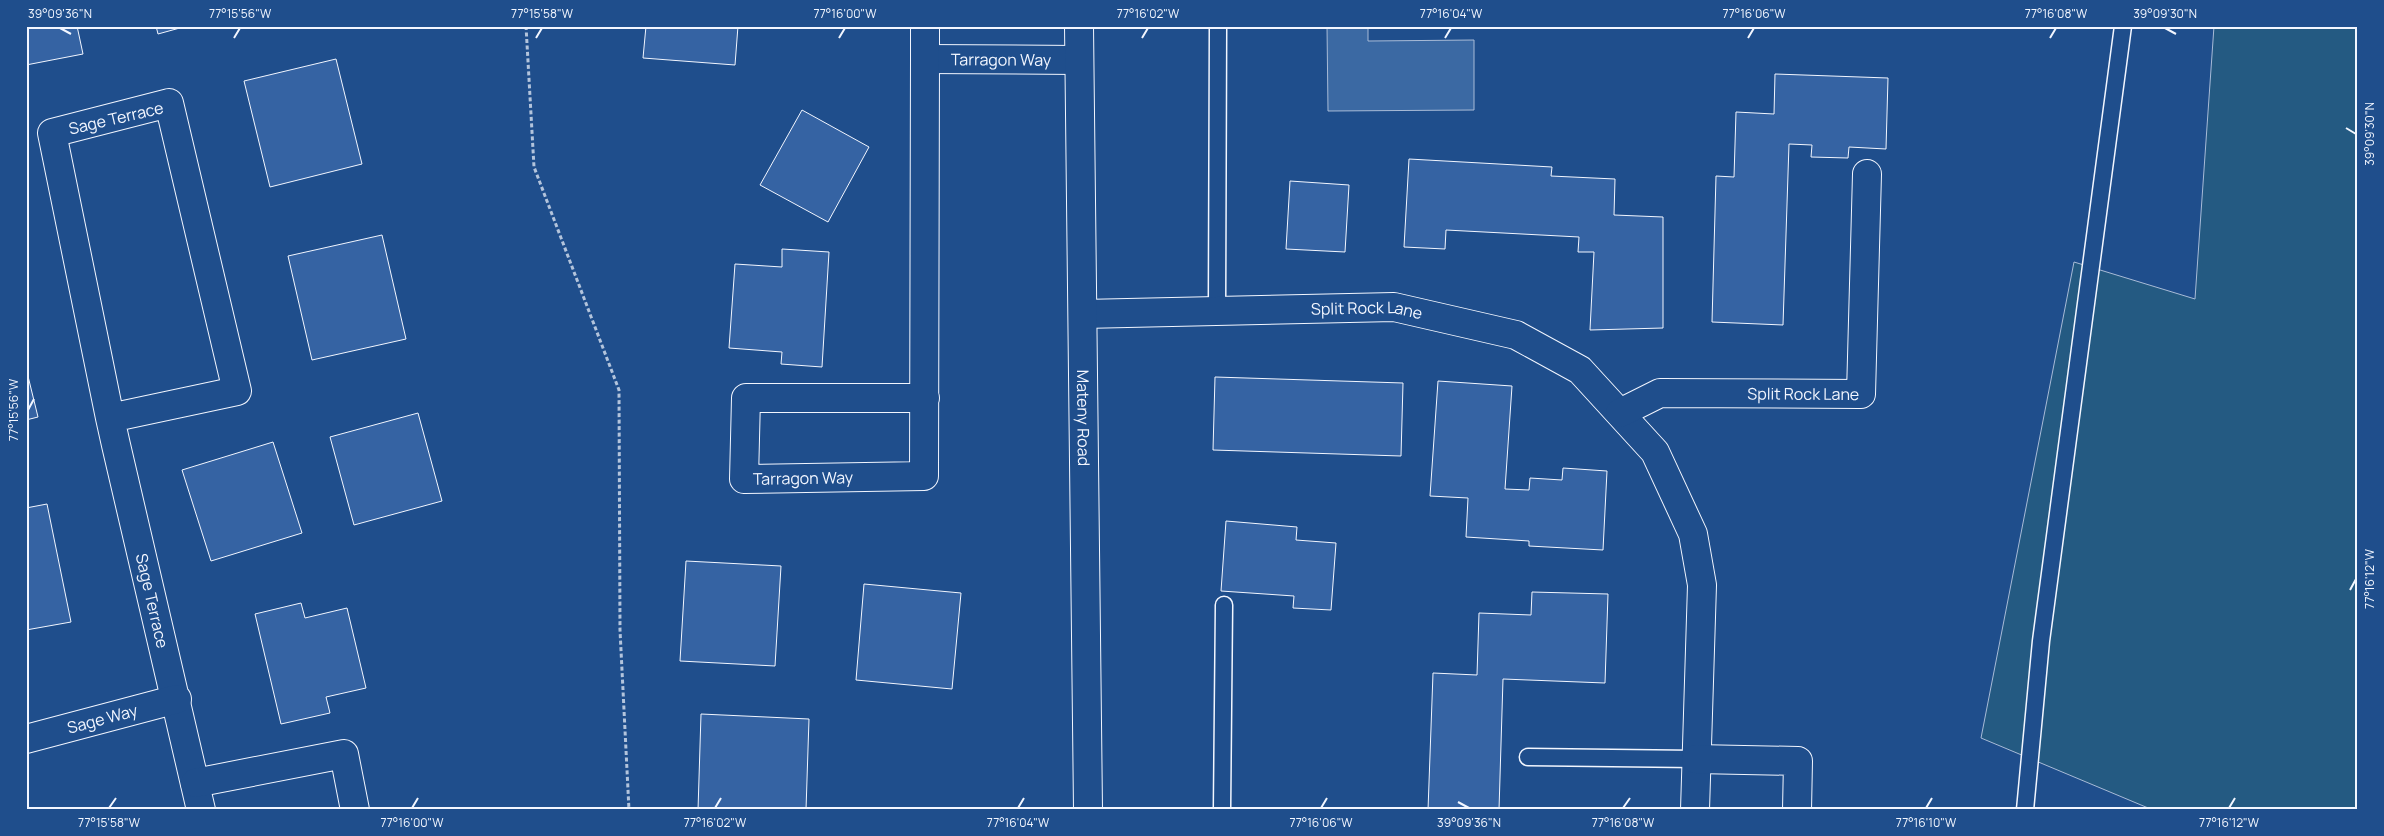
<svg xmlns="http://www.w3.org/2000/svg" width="2384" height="836" font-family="Manrope,sans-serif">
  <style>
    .green { fill: #245a82; stroke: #a8bbd7 }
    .water { fill: #3b69a3; stroke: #a8bbd7 }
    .building { fill: #3563a3; stroke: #f2f6ff }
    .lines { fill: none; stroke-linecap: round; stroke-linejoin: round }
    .service-casing { stroke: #f2f6ff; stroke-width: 19 }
    .minor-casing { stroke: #f2f6ff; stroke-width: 30 }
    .tertiary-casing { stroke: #f2f6ff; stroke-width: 30 }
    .path { stroke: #b3c4dc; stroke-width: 3; stroke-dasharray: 4 2.5; stroke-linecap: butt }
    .service { stroke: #1f4e8c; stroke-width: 16 }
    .minor { stroke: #1f4e8c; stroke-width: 28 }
    .tertiary { stroke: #1f4e8c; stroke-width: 28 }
    .ticks { fill: none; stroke: #f2f6ff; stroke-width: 2 }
    .labels { text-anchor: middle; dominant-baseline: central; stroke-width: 4; stroke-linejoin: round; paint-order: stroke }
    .street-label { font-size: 16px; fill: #f2f6ff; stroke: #1f4e8c }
    .neatline { fill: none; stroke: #f2f6ff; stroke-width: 2 }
    .ticks-label { font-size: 12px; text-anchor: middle; fill: #f2f6ff }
  </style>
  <rect width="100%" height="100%" fill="#1f4e8c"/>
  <path class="green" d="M2214,26H2358V810H2153L1981,738L2074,262L2195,299Z"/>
  <path class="water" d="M1327,26H1368V41L1474,40V110L1328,111Z"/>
  <g class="building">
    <path d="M26,26H77L83,54L26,65Z"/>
    <path d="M156,26H187L158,34Z"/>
    <path d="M646,26H738L735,65L643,58Z"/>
    <path d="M336,59L362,164L270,187L244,81Z"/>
    <path d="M1775,74L1888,78L1886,149L1849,147L1848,158L1811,157L1812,145L1789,144L1783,325L1712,322L1716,176L1734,177L1736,112L1774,114Z"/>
    <path d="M802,110L869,147L828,222L760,185Z"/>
    <path d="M1409,159L1552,167L1551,176L1615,179L1614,215L1663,217V328L1590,330L1594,252H1578L1579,237L1446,230L1445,249L1404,247Z"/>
    <path d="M1290,181L1349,185L1345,252L1286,249Z"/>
    <path d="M382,235L406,339L312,360L288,256Z"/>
    <path d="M782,249L829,252L822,367L781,364L782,352L729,348L735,264L782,267Z"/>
    <path d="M26,368L38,417L26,420Z"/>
    <path d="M1215,377L1403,383L1401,456L1213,450Z"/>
    <path d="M1438,381L1512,386L1505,489L1529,490L1530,478L1562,480L1563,468L1607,471L1603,550L1529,546V541L1466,537L1468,498L1430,496Z"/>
    <path d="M418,413L442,501L354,525L330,437Z"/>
    <path d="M273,442L302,533L211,561L182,470Z"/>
    <path d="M47,504L71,622L26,630V508Z"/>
    <path d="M1226,521L1297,527L1296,540L1336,543L1331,610L1293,608L1294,596L1221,591Z"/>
    <path d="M686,561L781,566L775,666L680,661Z"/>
    <path d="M864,584L961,593L952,689L856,680Z"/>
    <path d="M1532,592L1608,594L1605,683L1503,679L1499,810H1428L1433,673L1477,675L1479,613L1531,615Z"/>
    <path d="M301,603L305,618L347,608L366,688L326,697L330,713L281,724L255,614Z"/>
    <path d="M701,714L809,719L806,810H698Z"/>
  </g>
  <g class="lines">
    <defs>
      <g id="service">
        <path d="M1217,311L1218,26"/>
        <path d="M1528,757L1696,759"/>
        <path d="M1222,810L1224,605"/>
        <path d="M2025,810L2041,641L2123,26"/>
      </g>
      <g id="minor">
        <path id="s1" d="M925,59L1078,60"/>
        <path id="s2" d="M1083,314L1394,307L1516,335L1580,370L1655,452L1693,534L1702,585L1695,810"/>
        <path id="s3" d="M925,398H746L744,479L924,476L925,59V26"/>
        <path id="s4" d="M1620,413L1660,393L1861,394L1867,174"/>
        <path id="s5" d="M110,418L237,391L169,103L52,133L110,418L116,445L201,810"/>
        <path id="s6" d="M26,739L177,699"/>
        <path d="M1696,759L1798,761L1797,810"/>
        <path d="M195,783L344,754L355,810"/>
      </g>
      <g id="tertiary">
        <path id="s7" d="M1079,26L1088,810"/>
      </g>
    </defs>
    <use href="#service" class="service-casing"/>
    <use href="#minor" class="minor-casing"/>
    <use href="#tertiary" class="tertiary-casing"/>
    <path class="path" d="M526,26L534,167L619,390L620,630L629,810"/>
    <use href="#service" class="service"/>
    <use href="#minor" class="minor"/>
    <use href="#tertiary" class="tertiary"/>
  </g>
  <path class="ticks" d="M60,28L71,34M2165,28L2176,34M234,38L240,28M536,38L542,28M839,38L845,28M1142,38L1148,28M1445,38L1451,28M1748,38L1754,28M2050,38L2056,28M2346,128L2356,134M28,410L34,399M2350,590L2356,579M1458,802L1469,808M109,808L116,798M412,808L418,798M715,808L721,798M1018,808L1024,798M1321,808L1327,798M1623,808L1630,798M1926,808L1932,798M2229,808L2235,798"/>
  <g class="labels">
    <g class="street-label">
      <text stroke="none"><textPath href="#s1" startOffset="76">Tarragon Way</textPath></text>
      <text transform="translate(116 118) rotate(-13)">Sage Terrace</text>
      <text stroke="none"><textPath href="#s2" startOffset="284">Split Rock Lane</textPath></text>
      <text stroke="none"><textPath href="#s4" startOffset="188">Split Rock Lane</textPath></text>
      <text stroke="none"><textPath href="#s7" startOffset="392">Mateny Road</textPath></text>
      <text stroke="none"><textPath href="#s3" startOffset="319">Tarragon Way</textPath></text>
      <text stroke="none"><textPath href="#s5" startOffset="1025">Sage Terrace</textPath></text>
      <text stroke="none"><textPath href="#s6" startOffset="79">Sage Way</textPath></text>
    </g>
  </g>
  <rect width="2384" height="836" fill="none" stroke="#1f4e8c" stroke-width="55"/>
  <rect x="28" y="28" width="2328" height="780" class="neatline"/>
  <g class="ticks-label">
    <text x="60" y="18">39°09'36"N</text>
    <text x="240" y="18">77°15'56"W</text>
    <text x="542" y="18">77°15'58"W</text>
    <text x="845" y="18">77°16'00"W</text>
    <text x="1148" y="18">77°16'02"W</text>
    <text x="1451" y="18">77°16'04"W</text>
    <text x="1754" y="18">77°16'06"W</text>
    <text x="2056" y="18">77°16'08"W</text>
    <text x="2165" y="18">39°09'30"N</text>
    <text transform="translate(2370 134) rotate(-90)" y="4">39°09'30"N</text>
    <text transform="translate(14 410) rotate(-90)" y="4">77°15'56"W</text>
    <text transform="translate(2370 579) rotate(-90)" y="4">77°16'12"W</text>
    <text x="109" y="827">77°15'58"W</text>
    <text x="412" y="827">77°16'00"W</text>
    <text x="715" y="827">77°16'02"W</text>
    <text x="1018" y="827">77°16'04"W</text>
    <text x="1321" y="827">77°16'06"W</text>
    <text x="1469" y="827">39°09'36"N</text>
    <text x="1623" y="827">77°16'08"W</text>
    <text x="1926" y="827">77°16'10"W</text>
    <text x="2229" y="827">77°16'12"W</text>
  </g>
</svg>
